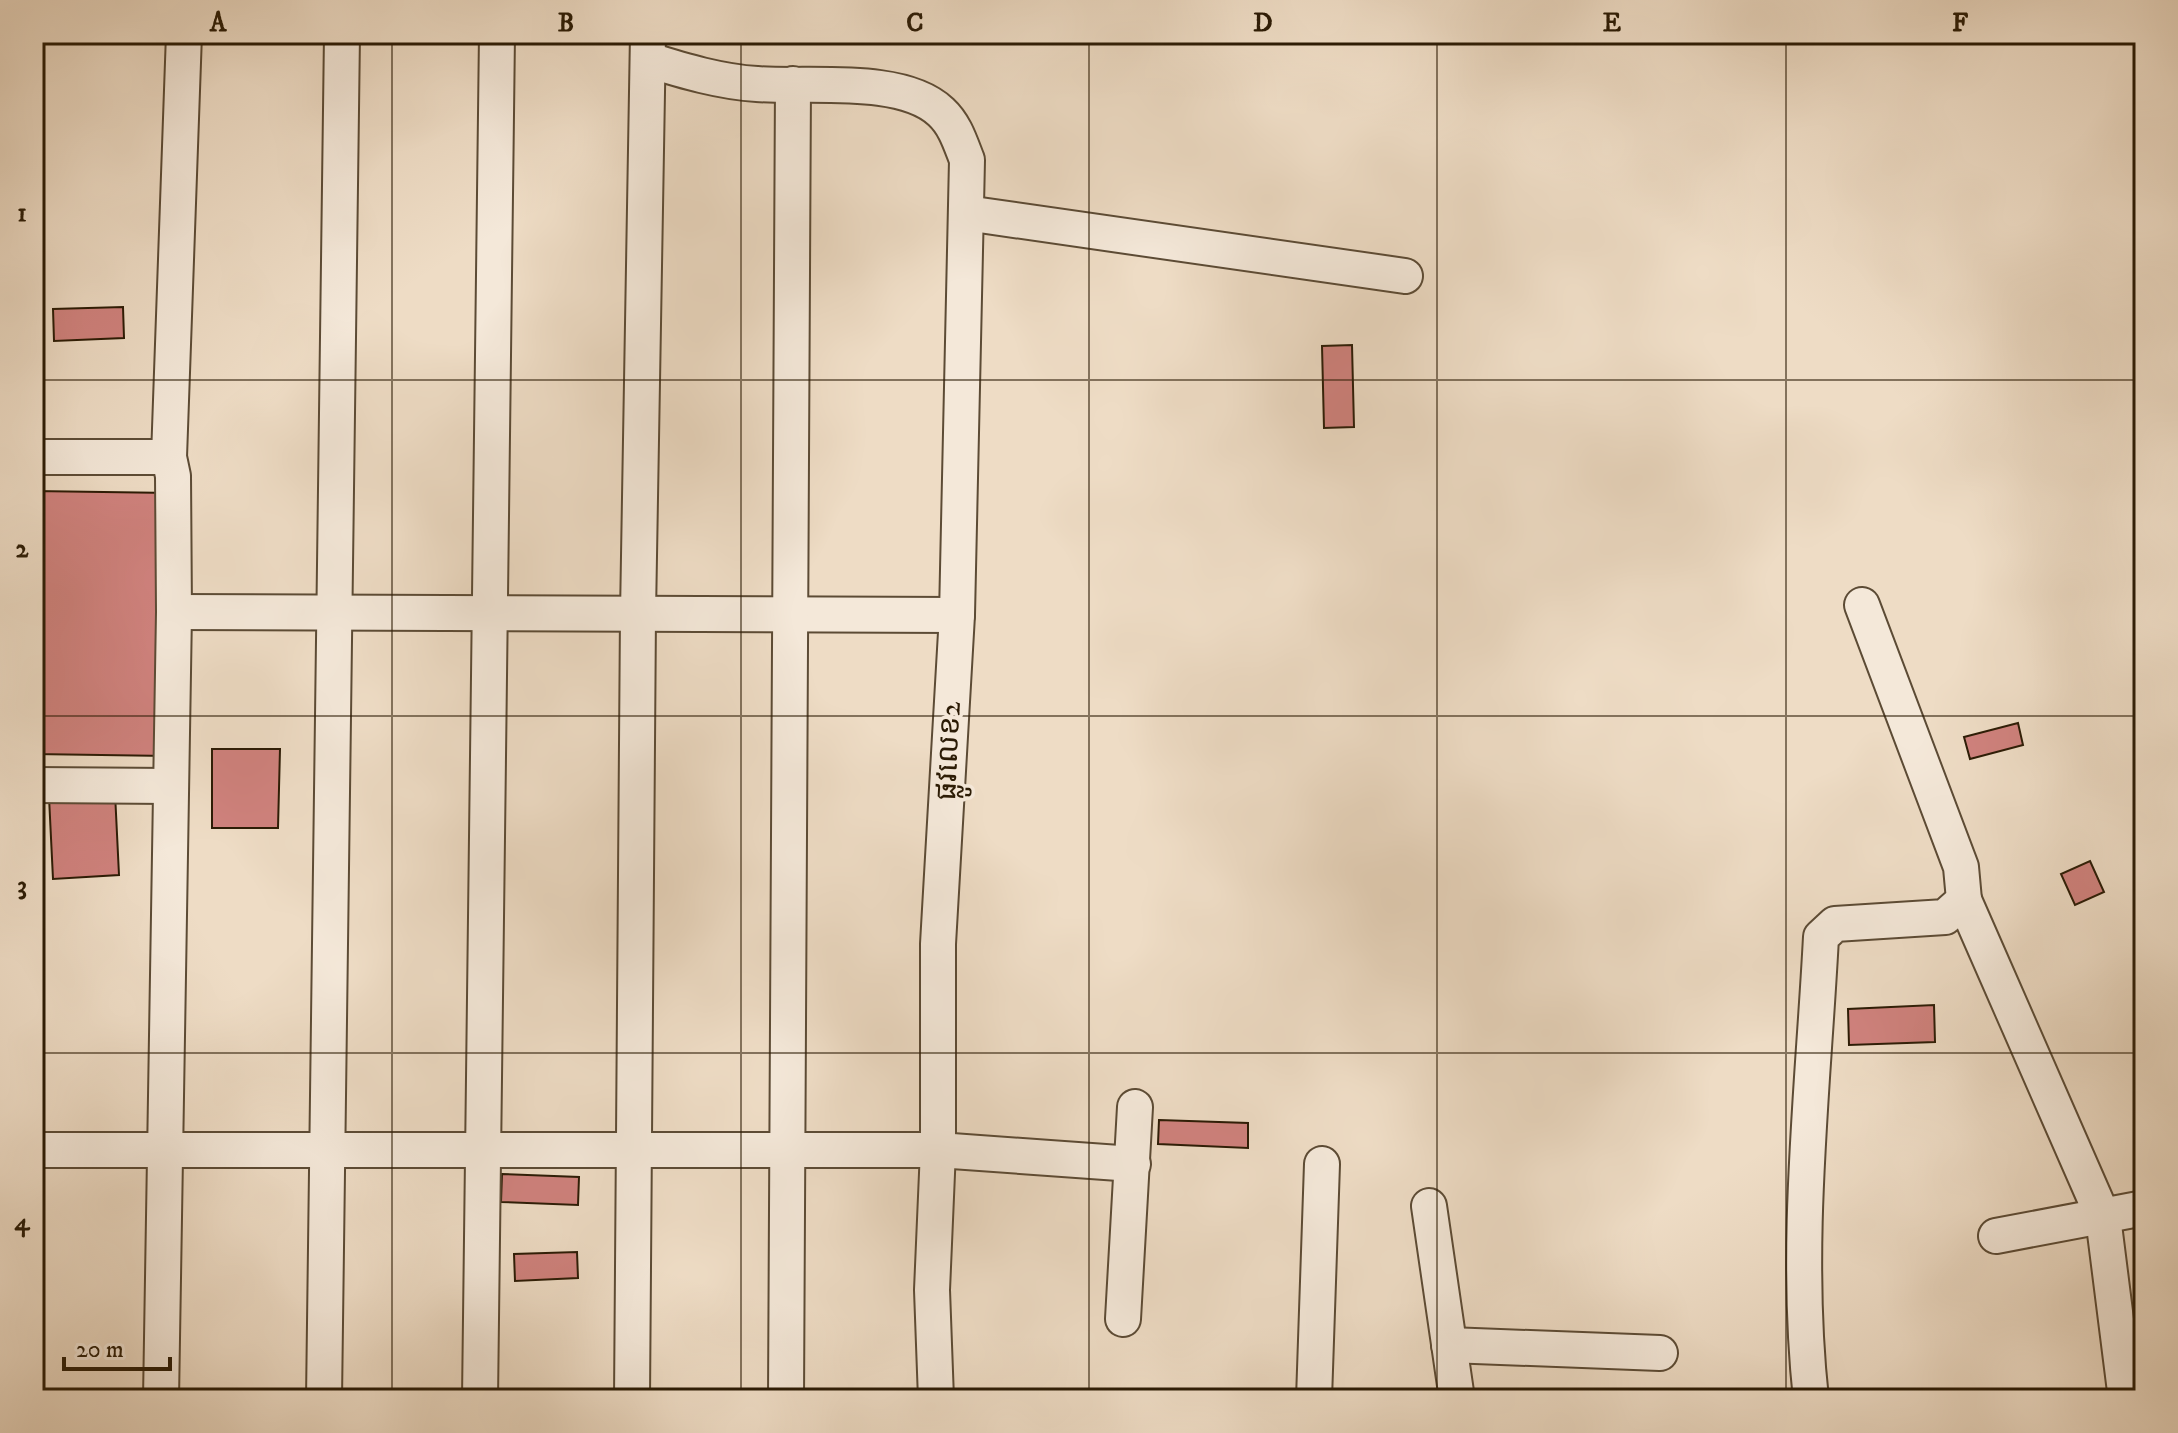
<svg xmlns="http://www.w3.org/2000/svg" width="2178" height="1433" font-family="'IM FELL DW Pica','Noto Sans Khmer',serif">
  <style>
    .building { fill: #d0827e; stroke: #2b1b05; stroke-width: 2 }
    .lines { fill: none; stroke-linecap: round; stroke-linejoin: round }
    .minor-casing { stroke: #5c4b35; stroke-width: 38 }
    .minor { stroke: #f4e8d9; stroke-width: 34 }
    .grid { fill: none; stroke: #2b1b05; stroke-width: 2; stroke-opacity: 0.55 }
    .labels { text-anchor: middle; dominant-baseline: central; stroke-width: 7; stroke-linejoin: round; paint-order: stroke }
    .street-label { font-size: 30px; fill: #2b1b05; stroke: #f4e8d9 }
    .neatline { fill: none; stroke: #2b1b05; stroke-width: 3 }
    .grid-label { font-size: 26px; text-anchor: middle; font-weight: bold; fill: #2b1b05 }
  </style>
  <rect width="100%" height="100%" fill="#eedcc5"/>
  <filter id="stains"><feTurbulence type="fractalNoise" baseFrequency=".0025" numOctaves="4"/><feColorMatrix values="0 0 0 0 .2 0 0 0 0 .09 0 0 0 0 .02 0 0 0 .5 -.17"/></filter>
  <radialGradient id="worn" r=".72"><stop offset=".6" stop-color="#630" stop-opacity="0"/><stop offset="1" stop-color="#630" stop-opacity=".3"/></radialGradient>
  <g class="building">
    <path d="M123,307L124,338L54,341L53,309Z"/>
    <path d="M1352,345L1354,427L1324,428L1322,346Z"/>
    <path d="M34,491L172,493L168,756L34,754Z"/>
    <path d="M2018,723L2023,745L1970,759L1964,737Z"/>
    <path d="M212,749H280L278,828H212Z"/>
    <path d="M115,793L119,875L53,879L49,797Z"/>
    <path d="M2090,861L2104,892L2075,905L2061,874Z"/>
    <path d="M1934,1005L1935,1042L1849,1045L1848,1009Z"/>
    <path d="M1159,1120L1248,1123V1148L1158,1144Z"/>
    <path d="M502,1174L579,1177L578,1205L501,1202Z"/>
    <path d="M577,1252L578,1278L515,1281L514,1254Z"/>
  </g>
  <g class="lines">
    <defs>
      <g id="minor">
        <path d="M649,60C684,71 721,82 757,84C808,88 902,75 941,112C955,125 960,142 967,160L957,615L938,944V1150L932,1290L936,1399"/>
        <path d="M966,213L1405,276"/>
        <path d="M34,457H169"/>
        <path d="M174,612L957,615"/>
        <path d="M34,785L171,786"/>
        <path d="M1964,900L2103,1217L2126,1399"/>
        <path d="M34,1150H938L1133,1164"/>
        <path d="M1429,1206L1457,1399"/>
        <path d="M1996,1236L2144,1208"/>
        <path d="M1123,1319L1135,1107"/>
        <path d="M1449,1345L1660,1353"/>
        <path d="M161,1399L174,612L173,476L169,457L184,34"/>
        <path d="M324,1399L342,34"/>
        <path d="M480,1399L497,34"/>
        <path d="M632,1399L638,614L648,34"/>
        <path d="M786,1399L793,84"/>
        <path d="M1314,1399L1322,1164"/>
        <path d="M1811,1399C1794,1246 1813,1090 1821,937L1835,924L1945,917L1964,900L1961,867L1862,605"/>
      </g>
    </defs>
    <use href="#minor" class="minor-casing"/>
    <use href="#minor" class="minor"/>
  </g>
  <path class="grid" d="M392,34V1399M741,34V1399M1089,34V1399M1437,34V1399M1786,34V1399M34,380H2144M34,716H2144M34,1053H2144"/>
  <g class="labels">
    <g class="street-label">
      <text transform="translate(949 751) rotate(-87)">ផ្លូវលេខ2</text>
    </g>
  </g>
  <rect width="2178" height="1433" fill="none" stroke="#eedcc5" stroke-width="88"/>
  <path d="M64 1357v12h106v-12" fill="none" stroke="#2b1b05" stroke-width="4"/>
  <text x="76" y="1357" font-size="24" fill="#2b1b05" stroke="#f4e8d9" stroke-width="6" paint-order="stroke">20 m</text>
  <rect x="44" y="44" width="2090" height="1345" class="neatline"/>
  <g class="grid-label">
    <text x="218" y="31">A</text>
    <text x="566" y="31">B</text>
    <text x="915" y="31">C</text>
    <text x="1263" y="31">D</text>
    <text x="1612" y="31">E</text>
    <text x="1960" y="31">F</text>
    <text x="22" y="221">1</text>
    <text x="22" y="557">2</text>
    <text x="22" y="894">3</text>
    <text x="22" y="1230">4</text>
  </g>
  <rect width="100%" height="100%" filter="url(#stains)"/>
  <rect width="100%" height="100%" fill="url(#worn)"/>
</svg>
